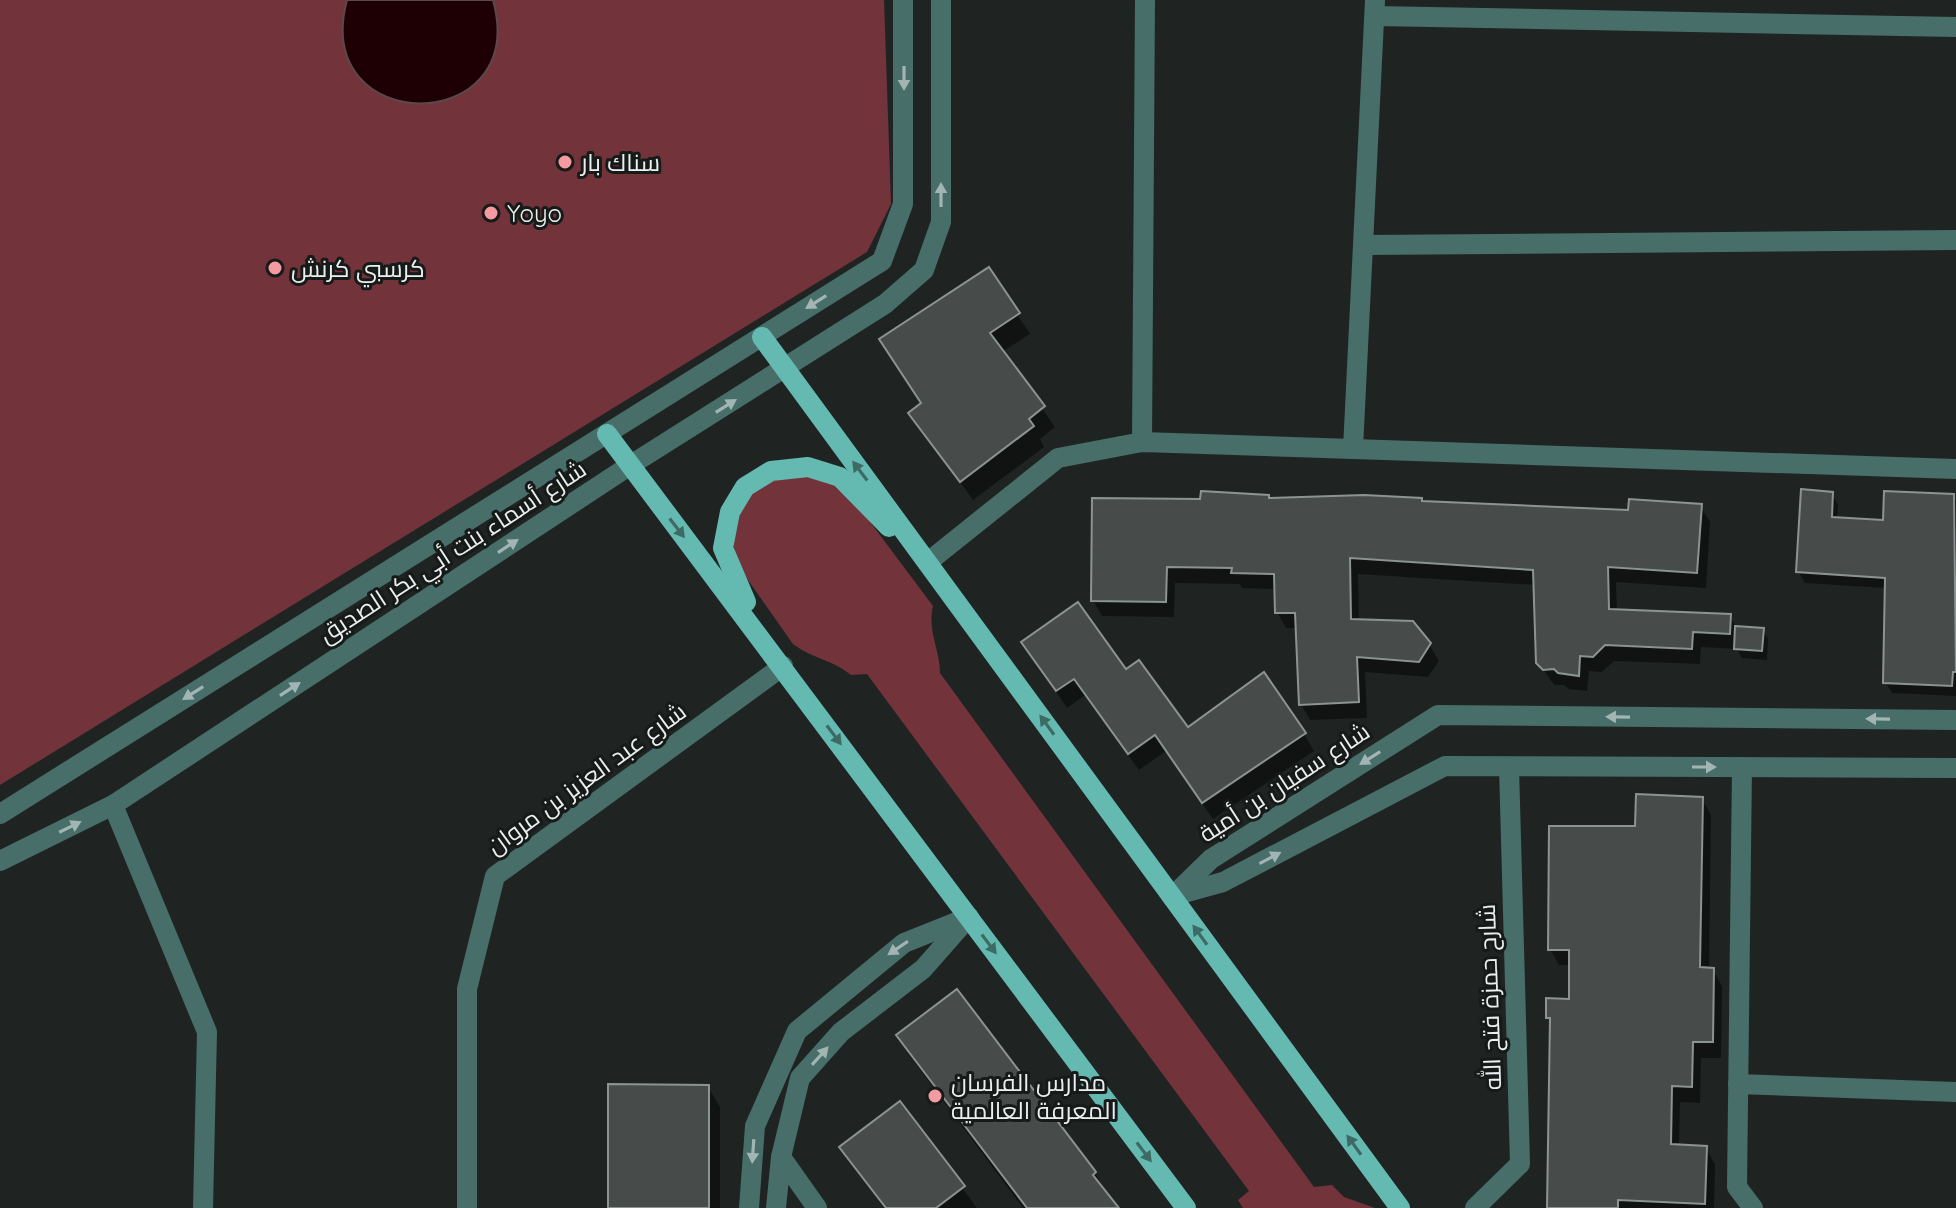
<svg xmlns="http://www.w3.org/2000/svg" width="1956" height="1208" font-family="Quicksand,Cairo,sans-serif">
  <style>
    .green { fill: #73333a }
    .water { fill: #1e0004; stroke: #5c484a; stroke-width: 2 }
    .shadow { fill: #0007 }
    .building { fill: #474c4b; stroke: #8d9392; stroke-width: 2 }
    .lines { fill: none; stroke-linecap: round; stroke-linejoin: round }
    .minor { stroke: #476e69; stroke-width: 20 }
    .major { stroke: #64b9b0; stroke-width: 20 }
    .oneway { fill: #a2b5b3 }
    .oneway2 { fill: #3d6a64 }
    .poi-dot { fill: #f49aa1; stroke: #161a19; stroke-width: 3 }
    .labels { text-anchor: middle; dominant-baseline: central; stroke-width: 6; stroke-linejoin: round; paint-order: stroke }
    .poi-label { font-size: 24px; fill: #ecefef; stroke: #161a19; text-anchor: start }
    .street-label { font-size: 24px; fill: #ecefef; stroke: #161a19 }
  </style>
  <rect width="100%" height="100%" fill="#1f2423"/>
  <g class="green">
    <path d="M0,0H884L891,204L867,252L0,785Z"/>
    <path d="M806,472L841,483L933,606C927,631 940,649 940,673L1314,1187L1332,1185L1344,1197L1375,1208H1243L1238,1200L1249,1191L867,674L851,675C833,660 811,658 793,644L738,566L732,537L745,498L781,473Z"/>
  </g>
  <path class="water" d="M347,0H493C531,138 310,138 347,0Z"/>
  <g class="shadow">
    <path d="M988,270L1030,334L1002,352L1055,427L1040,439L1044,447L973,500L910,413L923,404Z"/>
    <path d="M1832,494L1838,505L1837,520L1885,522L1953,496L1956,501V696L1892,693L1885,682L1887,588L1805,583L1798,571Z"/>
    <path d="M1268,497L1270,500L1630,512L1700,506L1710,522L1706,588L1616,582L1617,611L1729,616L1737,628L1763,630L1768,639L1767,660L1742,658L1737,649L1701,647L1700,664L1614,661L1602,672L1589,671L1587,691L1569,689L1564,685H1554L1538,662L1536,585L1358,574L1359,621L1429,644L1439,661L1428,677L1365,672L1367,718L1310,720L1301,704L1298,628H1286L1277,612L1276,589L1242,588L1240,584L1175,583L1174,617L1102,616L1093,600L1202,501Z"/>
    <path d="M1024,643L1125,672L1187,730L1304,734L1314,751L1213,819L1166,751L1139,770L1085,695L1067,708Z"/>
    <path d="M1702,799L1711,815L1709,969L1713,970L1722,986L1721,1058H1701L1700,1103L1680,1102L1679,1146L1706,1148L1715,1164L1714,1208H1549L1552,1025L1548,1018L1571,1001V965H1559L1550,949L1637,828Z"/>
    <path d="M956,992L1095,1173L1116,1208H1023L910,1056L898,1036Z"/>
    <path d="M708,1087L720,1107V1208H610Z"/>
    <path d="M900,1104L977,1208H884L842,1147Z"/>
  </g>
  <g class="building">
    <path d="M989,267L1020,313L990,333L1045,406L1029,419L1034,426L960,482L908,413L921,403L879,339Z"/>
    <path d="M1801,489L1833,492L1832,517L1883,520L1884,491L1954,494L1956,672H1953L1952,686L1883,683L1885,578L1796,572Z"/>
    <path d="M1201,491L1269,495V498L1364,495L1422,498V501L1628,510L1629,499L1702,504L1697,573L1608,567L1609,609L1731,614L1730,634L1693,632L1692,649L1605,645L1593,657L1580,656L1579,676L1558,673L1554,669L1543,670L1536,663L1533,570L1350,558L1351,619L1413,621L1431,643L1419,662L1357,657L1359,702L1299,705L1295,613H1275L1274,574L1231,573L1232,568L1167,567L1166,602L1091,601L1092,498L1200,499Z"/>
    <path d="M1078,602L1126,669L1139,660L1188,727L1264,672L1306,733L1202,803L1155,735L1128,754L1074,679L1056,691L1021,642Z"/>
    <path d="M1735,626L1764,628L1762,651L1734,649Z"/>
    <path d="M1636,794L1703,797L1700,967L1714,968L1713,1042H1693L1692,1087L1672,1086L1671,1144L1707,1146L1705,1204L1618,1200V1208H1547L1550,1018H1546V998L1569,999V950H1548L1549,826H1635Z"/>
    <path d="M957,989L1096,1172L1093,1175L1119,1208H1027L896,1035Z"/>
    <path d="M608,1084L709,1085V1208H608Z"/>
    <path d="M900,1101L965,1186L936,1208H886L839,1147Z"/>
  </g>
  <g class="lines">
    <g class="minor">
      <path d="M1375,16L1956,27"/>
      <path d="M1364,245L1956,240"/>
      <path d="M1142,442L1145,0"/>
      <path d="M1353,449L1375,0"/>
      <path d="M928,562L1058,458L1142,442L1956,469"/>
      <path d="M1742,767L1737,1187L1753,1208"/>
      <path d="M113,805L207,1032L203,1208"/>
      <path d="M0,814L882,261L903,204V0"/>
      <path d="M0,861L113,805L629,466L885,304L924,270L941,222V0"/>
      <path d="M1176,895L1223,882L1445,766L1956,768"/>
      <path d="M1172,897L1211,859L1438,715L1956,720"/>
      <path d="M1738,1084L1956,1092"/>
      <path d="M781,1157L817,1208"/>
      <path d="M467,1208V989L495,876L783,666"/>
      <path d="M749,1208L755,1126L797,1031L904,943L969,917"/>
      <path d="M776,1208L781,1157L800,1078L841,1032L923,969L967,919"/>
      <path d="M1475,1208L1520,1164L1509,767"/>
    </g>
    <g class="major">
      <path d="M762,337L1400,1208"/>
      <path d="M607,434L1186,1208"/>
      <path d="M746,602L723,548L730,512L745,487L771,471L808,467L840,477L889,527"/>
    </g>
  </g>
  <defs><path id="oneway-solid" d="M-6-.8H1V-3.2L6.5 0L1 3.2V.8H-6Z" transform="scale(2)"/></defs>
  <g class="oneway">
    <use href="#oneway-solid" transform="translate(904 78) rotate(90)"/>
    <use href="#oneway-solid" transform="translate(941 195) rotate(-90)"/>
    <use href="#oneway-solid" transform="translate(816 302) rotate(148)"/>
    <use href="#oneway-solid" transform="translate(726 406) rotate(-32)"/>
    <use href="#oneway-solid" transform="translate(508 546) rotate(-33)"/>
    <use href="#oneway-solid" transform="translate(290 689) rotate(-33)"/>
    <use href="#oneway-solid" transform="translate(193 693) rotate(148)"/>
    <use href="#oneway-solid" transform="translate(1618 717) rotate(-179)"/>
    <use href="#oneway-solid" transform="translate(1878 719) rotate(-179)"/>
    <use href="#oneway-solid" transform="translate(1370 758) rotate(148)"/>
    <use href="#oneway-solid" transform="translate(1704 767)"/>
    <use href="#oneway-solid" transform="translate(70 827) rotate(-26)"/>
    <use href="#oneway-solid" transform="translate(1270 858) rotate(-28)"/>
    <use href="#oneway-solid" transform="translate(898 948) rotate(146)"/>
    <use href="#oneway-solid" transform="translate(820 1056) rotate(-48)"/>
    <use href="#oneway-solid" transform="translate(753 1151) rotate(94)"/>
  </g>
  <g class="oneway2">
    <use href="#oneway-solid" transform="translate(860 471) rotate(-127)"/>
    <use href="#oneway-solid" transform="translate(677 528) rotate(52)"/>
    <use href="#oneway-solid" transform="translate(1047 725) rotate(-126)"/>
    <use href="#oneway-solid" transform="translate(834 735) rotate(53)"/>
    <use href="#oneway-solid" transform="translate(1200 935) rotate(-126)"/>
    <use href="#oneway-solid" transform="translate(989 944) rotate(53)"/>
    <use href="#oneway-solid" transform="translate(1354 1145) rotate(-126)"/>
    <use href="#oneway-solid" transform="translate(1144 1152) rotate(53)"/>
  </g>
  <g class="poi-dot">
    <circle cx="565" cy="162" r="8"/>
    <circle cx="491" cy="213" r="8"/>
    <circle cx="275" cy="268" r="8"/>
    <circle cx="935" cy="1096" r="8"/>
  </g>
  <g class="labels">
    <g class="poi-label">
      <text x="581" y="162">سناك بار</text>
      <text x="507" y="213">Yoyo</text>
      <text x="291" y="268">كرسبي كرنش</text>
      <text x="951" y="1082">مدارس الفرسان<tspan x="951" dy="28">المعرفة العالمية</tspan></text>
    </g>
    <g class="street-label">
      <text transform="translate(452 551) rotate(-33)">شارع أسماء بنت أبي بكر الصديق</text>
      <text transform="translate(586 778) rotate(-36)">شارع عبد العزيز بن مروان</text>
      <text transform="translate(1284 782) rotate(-33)">شارع سفيان بن أمية</text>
      <text transform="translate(1489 997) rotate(-92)">شارح حمزة فتح الله</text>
    </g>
  </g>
</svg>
